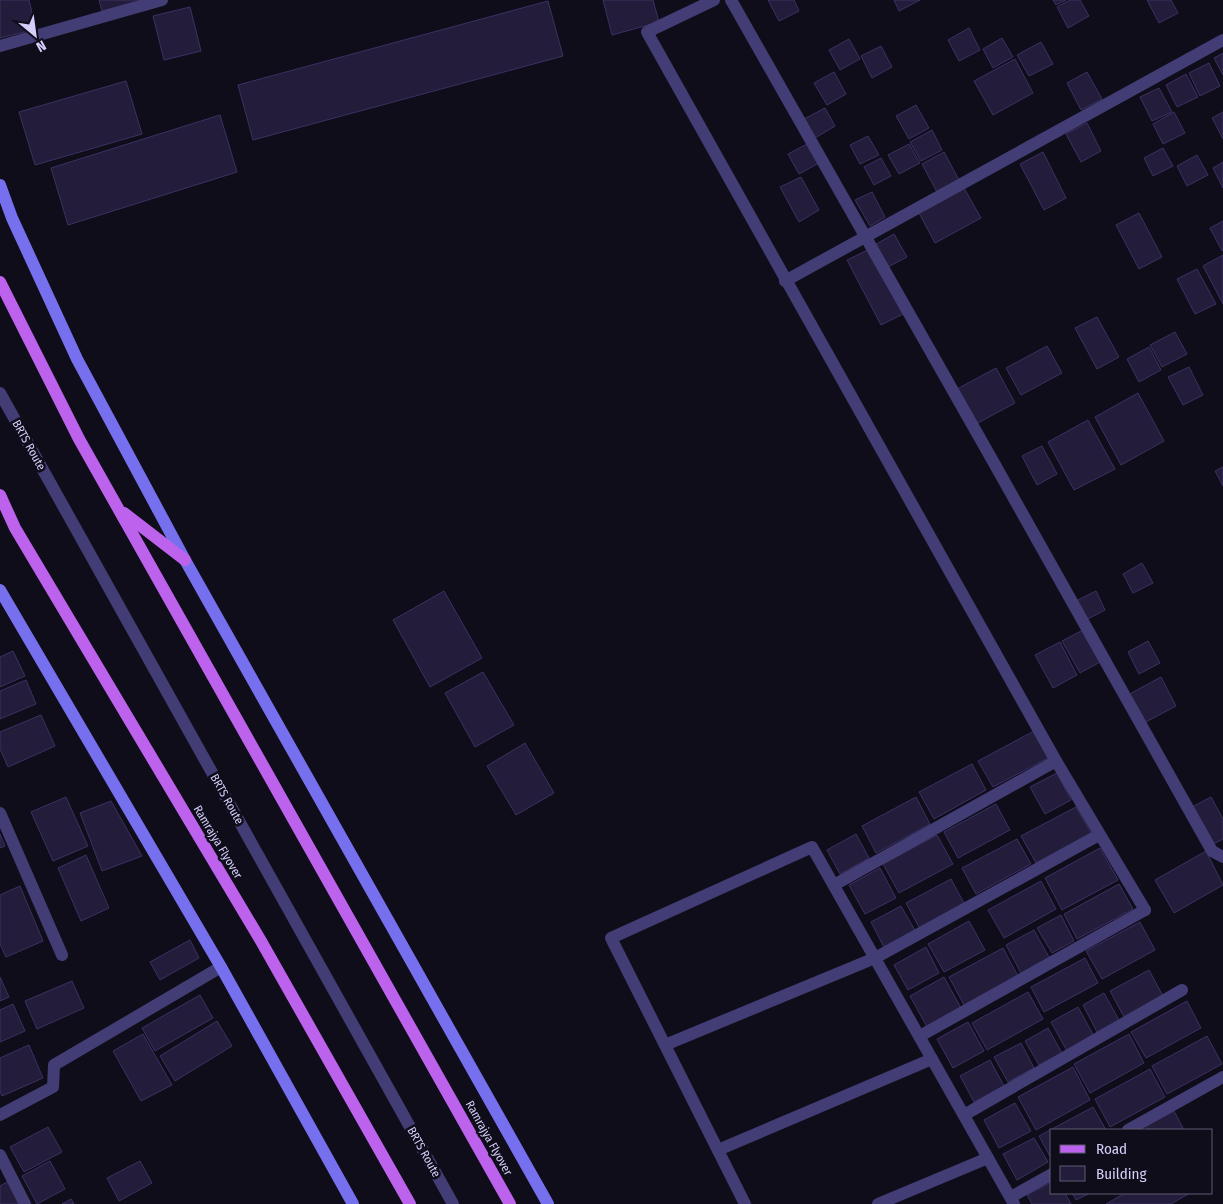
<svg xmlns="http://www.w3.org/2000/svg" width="1223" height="1204" font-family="'Fira Sans Condensed',sans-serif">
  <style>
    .building { fill: #231c3a; stroke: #3c3163 }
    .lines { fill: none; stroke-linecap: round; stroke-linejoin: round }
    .lane { stroke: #423e75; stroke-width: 12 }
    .street { stroke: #423e75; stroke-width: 12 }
    .secondary { stroke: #7770ee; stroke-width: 12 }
    .primary { stroke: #bc62ec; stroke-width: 12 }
    .labels { text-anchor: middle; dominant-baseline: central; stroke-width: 5; stroke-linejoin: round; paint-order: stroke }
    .street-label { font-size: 12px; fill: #d4cef9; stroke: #100d1b }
  </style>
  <rect width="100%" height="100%" fill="#100d1b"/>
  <g class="building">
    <path d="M0,0H29L36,29L0,38Z"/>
    <path d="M99,0H142L102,11Z"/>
    <path d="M603,0H653L659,22L612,35Z"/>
    <path d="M768,0H794L799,11L779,21Z"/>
    <path d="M894,0H920L899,11Z"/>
    <path d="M1053,0H1066L1056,5Z"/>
    <path d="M1070,0H1080L1089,16L1068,28L1057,7Z"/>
    <path d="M1147,0H1171L1178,13L1159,23Z"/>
    <path d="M548,1L563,56L253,140L238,85Z"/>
    <path d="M190,7L201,51L164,60L153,16Z"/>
    <path d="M969,28L980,50L959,61L948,40Z"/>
    <path d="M1002,38L1013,57L993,68L983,49Z"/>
    <path d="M849,39L860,59L840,70L829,50Z"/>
    <path d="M1041,42L1053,64L1029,76L1017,55Z"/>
    <path d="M881,46L892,67L872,78L861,56Z"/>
    <path d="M1223,53V75L1214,58Z"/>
    <path d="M1015,59L1033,93L993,115L974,81Z"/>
    <path d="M1209,63L1220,86L1200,96L1189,73Z"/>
    <path d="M834,72L846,94L827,105L814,83Z"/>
    <path d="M1087,72L1102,99L1081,110L1067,83Z"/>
    <path d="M1186,74L1198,97L1177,107L1166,85Z"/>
    <path d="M126,81L142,134L35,165L19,112Z"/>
    <path d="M1159,88L1172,112L1152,121L1140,97Z"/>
    <path d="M916,105L929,128L909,139L896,116Z"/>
    <path d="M825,108L835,126L815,138L804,119Z"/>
    <path d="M1174,112L1185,133L1163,144L1153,124Z"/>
    <path d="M1223,112V139L1212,118Z"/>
    <path d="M220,115L237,172L68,225L51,168Z"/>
    <path d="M1087,123L1101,151L1081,162L1066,134Z"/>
    <path d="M932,130L942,150L921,161L910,142Z"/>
    <path d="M868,136L879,155L860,164L850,145Z"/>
    <path d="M809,143L819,163L799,174L788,154Z"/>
    <path d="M909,144L920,163L899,174L888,155Z"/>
    <path d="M1163,148L1173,166L1153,176L1144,158Z"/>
    <path d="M944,152L959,180L937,192L922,164Z"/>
    <path d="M1043,152L1066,198L1044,210L1020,164Z"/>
    <path d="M1197,155L1208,175L1187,186L1177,166Z"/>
    <path d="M881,158L891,176L874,185L864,167Z"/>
    <path d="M1223,162V188L1213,168Z"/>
    <path d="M801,177L819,210L799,222L780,187Z"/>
    <path d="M964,188L981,218L935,243L919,213Z"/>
    <path d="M872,192L885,217L870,226L855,200Z"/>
    <path d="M1139,213L1162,257L1139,269L1116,225Z"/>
    <path d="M1223,221V250L1222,251L1210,228Z"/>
    <path d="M894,234L907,257L884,269L873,246Z"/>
    <path d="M870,249L903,314L881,325L847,260Z"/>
    <path d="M1223,255V304L1203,266Z"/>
    <path d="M1197,269L1216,304L1195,314L1177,279Z"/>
    <path d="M1097,317L1119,357L1097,369L1075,328Z"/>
    <path d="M1175,332L1187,354L1162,367L1150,345Z"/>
    <path d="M1047,346L1062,373L1021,395L1006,368Z"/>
    <path d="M1149,347L1161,370L1139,382L1127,359Z"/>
    <path d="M1189,367L1203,395L1183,405L1168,377Z"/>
    <path d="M996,368L1015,403L976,424L957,389Z"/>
    <path d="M1138,393L1164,441L1121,465L1095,417Z"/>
    <path d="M1088,420L1115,469L1074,490L1048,442Z"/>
    <path d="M1042,446L1057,474L1037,485L1022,456Z"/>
    <path d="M1223,467V486L1215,471Z"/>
    <path d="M1142,563L1153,583L1133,593L1123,574Z"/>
    <path d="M444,591L482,658L430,687L393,620Z"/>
    <path d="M1096,591L1105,610L1084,621L1074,602Z"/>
    <path d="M1083,630L1100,662L1080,673L1062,641Z"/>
    <path d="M1148,641L1160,663L1139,674L1128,652Z"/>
    <path d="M1060,642L1077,675L1053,688L1035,655Z"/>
    <path d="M13,651L25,676L0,687V657Z"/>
    <path d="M483,672L514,725L475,747L445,693Z"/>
    <path d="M1161,677L1176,706L1142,724L1126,696Z"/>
    <path d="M26,680L36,704L0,719V691Z"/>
    <path d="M41,715L55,746L8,767L0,749V732Z"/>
    <path d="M1034,731L1048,758L993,787L978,761Z"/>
    <path d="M525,743L554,793L516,815L487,766Z"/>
    <path d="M972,764L986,790L934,819L919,792Z"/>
    <path d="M1057,773L1071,800L1045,814L1030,787Z"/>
    <path d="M66,797L88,846L53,861L31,812Z"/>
    <path d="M916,797L930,824L876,853L862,826Z"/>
    <path d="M1211,797L1223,819V839L1211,845L1190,808Z"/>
    <path d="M111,801L142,856L102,871L80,813Z"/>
    <path d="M996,804L1010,830L958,858L944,832Z"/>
    <path d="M1076,807L1091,833L1036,863L1021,836Z"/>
    <path d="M0,834L5,846L0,848Z"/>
    <path d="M856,834L869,858L840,874L827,850Z"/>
    <path d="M937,835L953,864L899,893L883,864Z"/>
    <path d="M1017,839L1031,864L976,894L962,868Z"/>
    <path d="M1100,848L1118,880L1062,910L1045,878Z"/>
    <path d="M1206,851L1223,885L1174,913L1155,880Z"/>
    <path d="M86,855L109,908L81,921L58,868Z"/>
    <path d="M880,868L896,898L865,914L849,885Z"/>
    <path d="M951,879L965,905L920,929L906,903Z"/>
    <path d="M1041,881L1056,909L1004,938L988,910Z"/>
    <path d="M1119,884L1133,909L1077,939L1064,914Z"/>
    <path d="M20,886L43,941L6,957L0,944V895Z"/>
    <path d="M901,906L916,932L885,949L871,922Z"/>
    <path d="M1061,915L1074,941L1052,953L1037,928Z"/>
    <path d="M969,921L985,950L944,972L928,944Z"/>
    <path d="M1140,922L1155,950L1102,979L1086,951Z"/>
    <path d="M1034,930L1050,959L1022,975L1006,945Z"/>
    <path d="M190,940L199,958L160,980L150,962Z"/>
    <path d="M926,947L939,973L908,990L894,965Z"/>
    <path d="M1003,948L1018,976L964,1005L949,977Z"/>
    <path d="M1085,958L1098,983L1044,1012L1031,987Z"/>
    <path d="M1149,970L1163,996L1124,1017L1110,991Z"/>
    <path d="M0,977L9,997L0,1001Z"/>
    <path d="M944,977L961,1008L927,1027L910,996Z"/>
    <path d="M72,981L84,1008L37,1029L25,1001Z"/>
    <path d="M1028,992L1043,1019L987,1050L972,1023Z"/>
    <path d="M1104,993L1119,1020L1097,1032L1083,1005Z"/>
    <path d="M200,995L213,1018L155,1051L142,1028Z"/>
    <path d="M1187,1001L1201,1028L1146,1058L1131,1032Z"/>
    <path d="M13,1004L25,1031L0,1042V1010Z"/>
    <path d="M1078,1007L1094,1036L1067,1051L1051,1022Z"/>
    <path d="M217,1021L232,1046L175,1081L160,1056Z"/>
    <path d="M968,1022L984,1051L953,1068L937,1039Z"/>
    <path d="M1048,1028L1062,1053L1039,1065L1025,1041Z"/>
    <path d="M143,1034L172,1085L141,1101L113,1051Z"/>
    <path d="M1129,1034L1144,1063L1090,1093L1074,1064Z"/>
    <path d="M1207,1036L1222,1064L1167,1094L1152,1066Z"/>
    <path d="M1021,1043L1034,1068L1008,1082L994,1057Z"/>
    <path d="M29,1045L43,1078L2,1096L0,1091V1058Z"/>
    <path d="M990,1060L1004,1086L974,1102L960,1076Z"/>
    <path d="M1073,1067L1090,1100L1036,1130L1018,1097Z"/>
    <path d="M1150,1069L1165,1097L1110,1127L1095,1099Z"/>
    <path d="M1015,1103L1031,1131L999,1148L984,1120Z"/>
    <path d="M1093,1107L1106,1130H1052V1160L1039,1136Z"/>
    <path d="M1174,1111L1184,1130H1148L1146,1126Z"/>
    <path d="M48,1127L62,1152L24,1172L10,1147Z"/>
    <path d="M1034,1138L1048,1162L1017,1180L1003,1154Z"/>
    <path d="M50,1161L65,1189L37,1204L22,1176Z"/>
    <path d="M140,1161L152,1183L119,1201L107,1178Z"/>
    <path d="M9,1181L21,1204H0V1186Z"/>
    <path d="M1052,1182V1193H1065L1071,1204H1032L1027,1195Z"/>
    <path d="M1072,1193H1090L1076,1200Z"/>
    <path d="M1125,1193H1190L1171,1204H1106Z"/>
    <path d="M71,1199L74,1204H62Z"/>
  </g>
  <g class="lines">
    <g class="lane">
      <path d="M0,393L453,1204"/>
      <path d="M834,885L1056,761"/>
      <path d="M920,1036L1145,910"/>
      <path d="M665,1045L875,958L1099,835"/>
      <path d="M964,1115L1182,990"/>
      <path d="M1128,1130L1223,1077"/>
      <path d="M1011,1197L1052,1174"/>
    </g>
    <g class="street">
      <path d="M714,0L647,32L1056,761L1145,910"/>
      <path d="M731,0L994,463L1212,851L1223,857"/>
      <path d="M0,46L162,0"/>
      <path d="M785,281L1223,40"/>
      <path d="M0,813L62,955"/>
      <path d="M0,1115L53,1087L54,1065L221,967"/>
      <path d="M718,1150L932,1059"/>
      <path d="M0,1155L25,1204"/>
      <path d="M745,1204L611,938L812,847L1014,1204"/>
      <path d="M878,1204L988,1158"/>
    </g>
    <g class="secondary">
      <path d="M0,185L12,218L77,359L185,560L548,1204"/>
      <path d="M0,590L221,967L353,1204"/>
    </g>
    <g class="primary">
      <path d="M0,282L79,439L510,1204"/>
      <path d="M0,495L15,528L261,941L410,1204"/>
      <path d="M124,513L185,560"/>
    </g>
  </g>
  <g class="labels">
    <g class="street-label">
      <text transform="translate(29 445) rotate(61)">BRTS Route</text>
      <text transform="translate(227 799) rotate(61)">BRTS Route</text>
      <text transform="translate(218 842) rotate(59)">Ramrajya Flyover</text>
      <text transform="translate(489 1138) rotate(61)">Ramrajya Flyover</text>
      <text transform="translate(424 1152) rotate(61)">BRTS Route</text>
    </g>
  </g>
  <rect x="1050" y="1129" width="162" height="65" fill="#100d1b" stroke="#5e5a74"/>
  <rect x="1060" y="1145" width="25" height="8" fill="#bc62ec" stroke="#5e5a74"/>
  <text x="1096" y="1154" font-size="15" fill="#d4cef9">Road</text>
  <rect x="1060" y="1166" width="25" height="15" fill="#231c3a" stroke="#5e5a74"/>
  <text x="1096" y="1179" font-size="15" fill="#d4cef9">Building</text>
  <g transform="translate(35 35) rotate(151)" stroke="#100d1b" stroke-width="4" paint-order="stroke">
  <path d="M0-4L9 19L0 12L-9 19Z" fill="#d4cef9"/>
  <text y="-8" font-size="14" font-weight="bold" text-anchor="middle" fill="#d4cef9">N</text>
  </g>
</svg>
